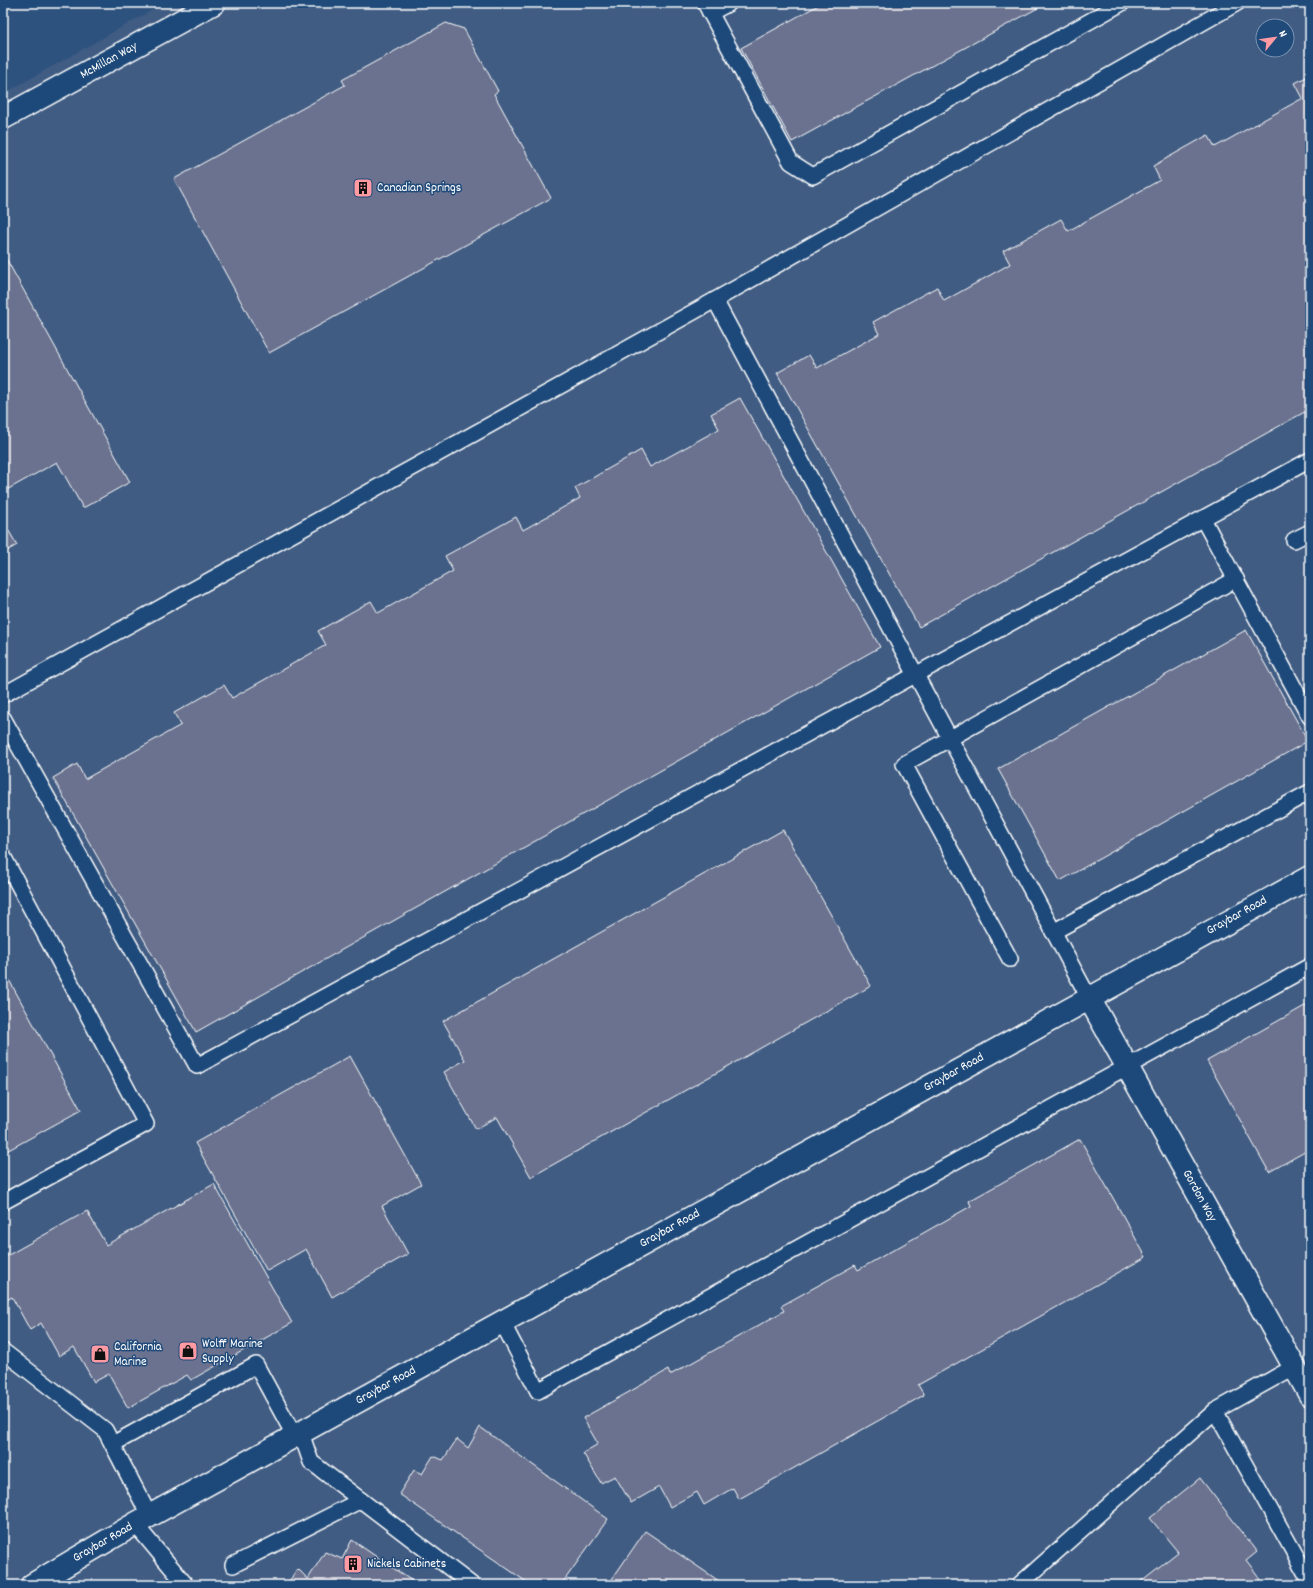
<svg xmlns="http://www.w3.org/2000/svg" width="1313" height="1588" font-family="Dekko,sans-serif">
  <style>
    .built { fill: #405c83; fill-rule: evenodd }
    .building { fill: #6b728f; stroke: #fff }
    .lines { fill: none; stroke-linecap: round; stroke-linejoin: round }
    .service-casing { stroke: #fff; stroke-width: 18 }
    .minor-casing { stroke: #fff; stroke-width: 25 }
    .service { stroke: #1f4a7a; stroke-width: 15 }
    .minor { stroke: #1f4a7a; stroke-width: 22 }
    .labels { text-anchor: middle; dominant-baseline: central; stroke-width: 3; stroke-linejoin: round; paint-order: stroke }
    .street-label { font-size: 13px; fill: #fff; stroke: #1f4a7a }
    .poi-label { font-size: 13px; fill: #fff; stroke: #1f4a7a; text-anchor: start }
  </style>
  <rect width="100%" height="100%" fill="#2e527e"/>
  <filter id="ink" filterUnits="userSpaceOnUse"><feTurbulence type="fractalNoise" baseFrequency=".025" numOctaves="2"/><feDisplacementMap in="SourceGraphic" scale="8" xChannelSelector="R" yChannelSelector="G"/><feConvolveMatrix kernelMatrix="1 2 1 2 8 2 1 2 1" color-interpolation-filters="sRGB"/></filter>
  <g filter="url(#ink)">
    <path class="built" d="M165,3H1310V1585H3V94ZM1263,26H1287V50H1263Z"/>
    <g class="building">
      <path d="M822,3H1047L792,142L741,48Z"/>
      <path d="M446,23L464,29L498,91L494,94L551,198L269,353L174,179L345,85L342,80Z"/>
      <path d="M1310,75V409L919,627L777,373L809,355L817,368L879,334L873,322L937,287L944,301L1010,264L1003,251L1061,219L1068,231L1160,180L1153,166L1208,135L1215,147L1303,98L1295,83Z"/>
      <path d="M3,253L130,482L83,508L57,462L3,492Z"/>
      <path d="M740,398L880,647L196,1032L53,778L77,764L85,779L181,725L174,713L224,685L232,698L326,645L318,631L371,601L378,613L453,571L445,556L516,517L523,530L580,498L575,488L641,450L650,467L719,429L711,414Z"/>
      <path d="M3,521L17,545L3,553Z"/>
      <path d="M1246,630L1308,741L1060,881L998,769Z"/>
      <path d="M783,830L871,986L531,1177L497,1117L476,1129L444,1072L465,1060L443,1021Z"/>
      <path d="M3,969L81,1110L3,1153Z"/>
      <path d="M1310,1003V1149L1269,1172L1207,1061Z"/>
      <path d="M350,1056L421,1184L382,1206L408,1254L332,1297L306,1249L267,1271L195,1143Z"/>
      <path d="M1080,1139L1146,1257L918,1385L924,1395L739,1499L733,1488L704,1505L697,1492L670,1507L659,1487L631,1503L615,1476L601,1483L583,1453L598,1444L583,1418L668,1370L670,1375L784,1311L781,1306L855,1265L858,1270L971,1206L969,1201Z"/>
      <path d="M214,1184L292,1323L191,1380L187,1375L128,1408L109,1374L94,1382L74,1347L59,1356L41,1323L30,1330L12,1297L3,1302V1258L87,1211L106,1245Z"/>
      <path d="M480,1427L608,1519L561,1585H531L399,1494L414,1470L422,1474L433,1456L443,1460L457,1439L468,1448Z"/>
      <path d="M1200,1478L1257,1551L1246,1560L1265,1585H1136L1178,1552L1150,1518Z"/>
      <path d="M645,1531L725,1585H608Z"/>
      <path d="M352,1540L418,1585H286L298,1569L308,1579L325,1552L342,1559Z"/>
    </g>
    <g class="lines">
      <defs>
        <g id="service">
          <path d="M705,3L791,162L813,176L1122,3"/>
          <path d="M710,13L729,3"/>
          <path d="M1203,519L1310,717"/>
          <path d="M1294,540L1310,532"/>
          <path d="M3,695L715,300"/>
          <path d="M3,718L197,1066L1310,460"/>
          <path d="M3,856L146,1124L3,1202"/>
          <path d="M1053,932L1310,792"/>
          <path d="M1010,959L904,764L1236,579"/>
          <path d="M1089,998L715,300L1237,3"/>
          <path d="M502,1322L538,1391L1310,966"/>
          <path d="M3,1351L105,1430L150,1517"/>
          <path d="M1215,1411L1310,1581"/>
          <path d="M301,1433L311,1462L472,1585"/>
          <path d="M113,1444L256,1365L295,1437"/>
          <path d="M135,1524L186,1585"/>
          <path d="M233,1565L361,1500"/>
          <path d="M1019,1585L1215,1411L1294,1367"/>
        </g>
        <g id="minor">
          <path d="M3,118L214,3"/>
          <path d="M1089,998L1310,1395"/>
          <path d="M32,1585L135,1524L1310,877"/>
        </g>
      </defs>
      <use href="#service" class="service-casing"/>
      <use href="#minor" class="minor-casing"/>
      <use href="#service" class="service"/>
      <use href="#minor" class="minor"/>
    </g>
  </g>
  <defs>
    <symbol id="building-square" viewBox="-11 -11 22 22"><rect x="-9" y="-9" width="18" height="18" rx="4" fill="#ff9aa2" stroke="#1f4a7a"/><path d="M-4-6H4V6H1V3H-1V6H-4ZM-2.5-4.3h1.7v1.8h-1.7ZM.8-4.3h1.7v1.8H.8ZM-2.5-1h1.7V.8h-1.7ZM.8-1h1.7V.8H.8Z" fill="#111"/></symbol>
    <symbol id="shop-square" viewBox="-11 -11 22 22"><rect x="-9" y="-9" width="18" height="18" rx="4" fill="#ff9aa2" stroke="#1f4a7a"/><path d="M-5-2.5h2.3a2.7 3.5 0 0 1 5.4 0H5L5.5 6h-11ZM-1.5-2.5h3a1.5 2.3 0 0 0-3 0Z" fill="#111"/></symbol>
  </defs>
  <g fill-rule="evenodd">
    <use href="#building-square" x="352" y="177" width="22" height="22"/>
    <use href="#shop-square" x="177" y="1340" width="22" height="22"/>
    <use href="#shop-square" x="89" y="1343" width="22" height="22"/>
    <use href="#building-square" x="342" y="1553" width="22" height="22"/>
  </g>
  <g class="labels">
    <g class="street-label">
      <text transform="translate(109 61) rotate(-29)">McMillan Way</text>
      <text transform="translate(1237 916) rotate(-29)">Graybar Road</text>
      <text transform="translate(954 1073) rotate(-29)">Graybar Road</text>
      <text transform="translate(1199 1196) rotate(61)">Gordon Way</text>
      <text transform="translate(670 1229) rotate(-29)">Graybar Road</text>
      <text transform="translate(386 1386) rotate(-29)">Graybar Road</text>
      <text transform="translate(103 1543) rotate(-30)">Graybar Road</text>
    </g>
    <g class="poi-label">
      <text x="377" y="188">Canadian Springs</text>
      <text x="202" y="1344">Wolff Marine<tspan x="202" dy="15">Supply</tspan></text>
      <text x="114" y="1347">California<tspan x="114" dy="15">Marine</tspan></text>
      <text x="367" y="1564">Nickels Cabinets</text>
    </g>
  </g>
  <rect width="1313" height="1588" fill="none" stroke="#1f4a7a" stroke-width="16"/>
  <rect x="8" y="8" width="1297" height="1572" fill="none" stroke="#fff" stroke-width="1.5" filter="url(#ink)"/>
  <g transform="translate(1275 38) rotate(61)"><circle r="19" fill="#1f4a7a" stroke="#7992af"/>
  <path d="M0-3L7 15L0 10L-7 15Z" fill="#ff9aa2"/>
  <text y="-6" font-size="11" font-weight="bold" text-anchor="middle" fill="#ffffff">N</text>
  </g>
</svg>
